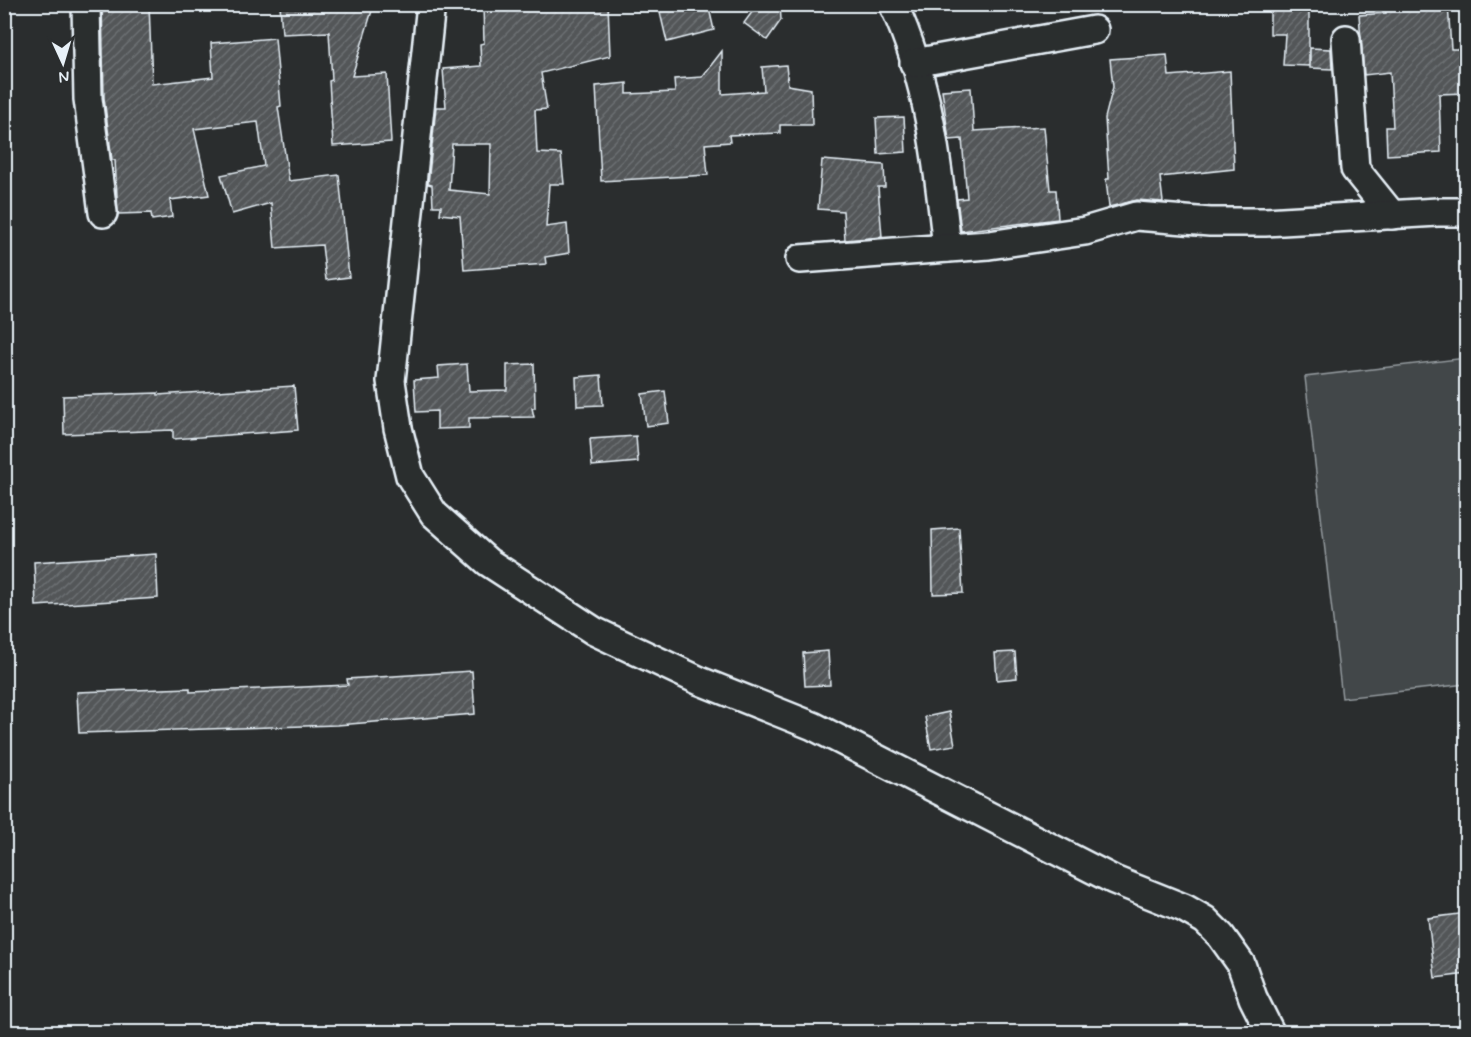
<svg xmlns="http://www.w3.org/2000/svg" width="1471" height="1037" font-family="Mynerve,sans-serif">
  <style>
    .pitch { fill: #424648; stroke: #959ca0; stroke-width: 1.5 }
    .building { fill: url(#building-hatch); stroke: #e8f1f8; stroke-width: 1.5; fill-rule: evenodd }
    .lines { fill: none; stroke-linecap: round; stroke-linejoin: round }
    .street-casing { stroke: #e8f1f8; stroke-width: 32 }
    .street { stroke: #2a2d2e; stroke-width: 27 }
  </style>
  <defs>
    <pattern id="building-hatch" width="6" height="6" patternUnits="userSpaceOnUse" patternTransform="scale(1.5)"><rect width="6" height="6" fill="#535759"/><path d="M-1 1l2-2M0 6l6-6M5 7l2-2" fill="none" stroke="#6c7072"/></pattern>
  </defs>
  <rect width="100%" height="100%" fill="#2a2d2e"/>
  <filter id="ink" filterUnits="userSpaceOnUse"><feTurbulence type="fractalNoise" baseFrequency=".0167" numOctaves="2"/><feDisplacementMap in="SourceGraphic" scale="12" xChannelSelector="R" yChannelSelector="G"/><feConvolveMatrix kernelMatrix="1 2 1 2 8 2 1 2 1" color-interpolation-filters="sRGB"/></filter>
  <g filter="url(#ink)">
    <path class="pitch" d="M1466,358V684L1342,698L1305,377Z"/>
    <g class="building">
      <path d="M102,4H149L152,84L213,77L211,43L275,38L281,106L278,107L289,181L339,175L349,277L326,280L322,245L275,248L271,203L232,214L221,175L264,166L258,122L194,129L209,195L170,200L172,217L152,220L151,213L118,214L115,160H112L104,98Z"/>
      <path d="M280,4H374L352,76L387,74L391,142L333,146L329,81L332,80L329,32L282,34Z"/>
      <path d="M483,4H608L610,56L541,73L547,109L535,110L537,153L561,154L564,184H549L546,227L567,224L569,253L545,257L546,264L464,270L460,216L440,214L441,206H433L432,185L428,184L436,107H446L443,69L481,66L480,44L484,43ZM452,144H491L490,194L449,190Z"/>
      <path d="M658,4H708L714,30L667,42Z"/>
      <path d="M758,4H780L781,20L767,40L744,23Z"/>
      <path d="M1419,4H1448L1451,49H1463L1466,93L1439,94L1441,152L1387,155L1386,127H1393L1390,72L1364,75L1359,15L1386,13L1385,7Z"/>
      <path d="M1270,6L1309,8V66L1283,65L1285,34H1270Z"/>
      <path d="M1310,48L1331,49L1332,69L1310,68Z"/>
      <path d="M722,51V94L764,91L762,67L786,65L788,85L811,89L812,125H780V133L729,135L730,142L705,144L708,175L601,181L596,86L627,83V94L675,92L674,79L702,77Z"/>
      <path d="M1167,55L1169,76L1230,71L1234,169L1160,177L1163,202L1137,200L1109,207L1106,179H1109L1105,118L1113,87L1110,59Z"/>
      <path d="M971,88L974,131L1044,127L1050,190H1056L1058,219L961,231L957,199L967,198L962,139L949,140L942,90Z"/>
      <path d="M904,117L906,152L878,154L876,118Z"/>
      <path d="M822,160L884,165L885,187H878L882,237L845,240L843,211L818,209Z"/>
      <path d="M467,364L469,391L507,390V365L534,364L535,408H532L534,417L469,418V428L437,429V411L416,412L414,380L439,378L438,366Z"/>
      <path d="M601,375L603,405L577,406L576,377Z"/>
      <path d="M294,386L298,430L173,439V430L64,434L63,396L158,393V395Z"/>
      <path d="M665,391L669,423L646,426L642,394Z"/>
      <path d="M636,436L638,462L592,466L590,439Z"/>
      <path d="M959,528L963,593L933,594L932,530Z"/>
      <path d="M156,554L158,598L36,606L34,562Z"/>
      <path d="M828,651L830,685L805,686L803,653Z"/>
      <path d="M1015,652L1017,678L997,680L995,653Z"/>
      <path d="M472,671L475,714L337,725L79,733L77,692L190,688V692L348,685L347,679Z"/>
      <path d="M949,712L955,745L931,749L925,717Z"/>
      <path d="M1467,913V974L1435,978L1428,918Z"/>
    </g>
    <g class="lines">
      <defs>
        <g id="street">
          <path d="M86,4L88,99L103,213"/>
          <path d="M431,4L391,381L398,428L410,476L434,514L488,562L594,631L700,681L813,726L1114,880L1184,908L1205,920L1221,936L1241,964L1253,998L1270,1032"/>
          <path d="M893,4C929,80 938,165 947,248"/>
          <path d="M1346,39L1355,169L1392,215"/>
          <path d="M914,63L1094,30"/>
          <path d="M800,259L989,245L1085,231L1136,216L1210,222H1265L1438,212H1466"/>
        </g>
      </defs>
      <use href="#street" class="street-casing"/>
      <use href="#street" class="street"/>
    </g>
  </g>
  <rect width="1471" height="1037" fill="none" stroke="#2a2d2e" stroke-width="24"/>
  <rect x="12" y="12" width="1447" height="1013" fill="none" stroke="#e8f1f8" stroke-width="2" filter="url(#ink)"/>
  <g transform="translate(63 63) rotate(176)" stroke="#2a2d2e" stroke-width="4.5" paint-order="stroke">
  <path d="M0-4.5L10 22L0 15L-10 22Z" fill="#e8f1f8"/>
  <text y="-9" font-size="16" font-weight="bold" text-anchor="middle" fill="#e8f1f8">N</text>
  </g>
</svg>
